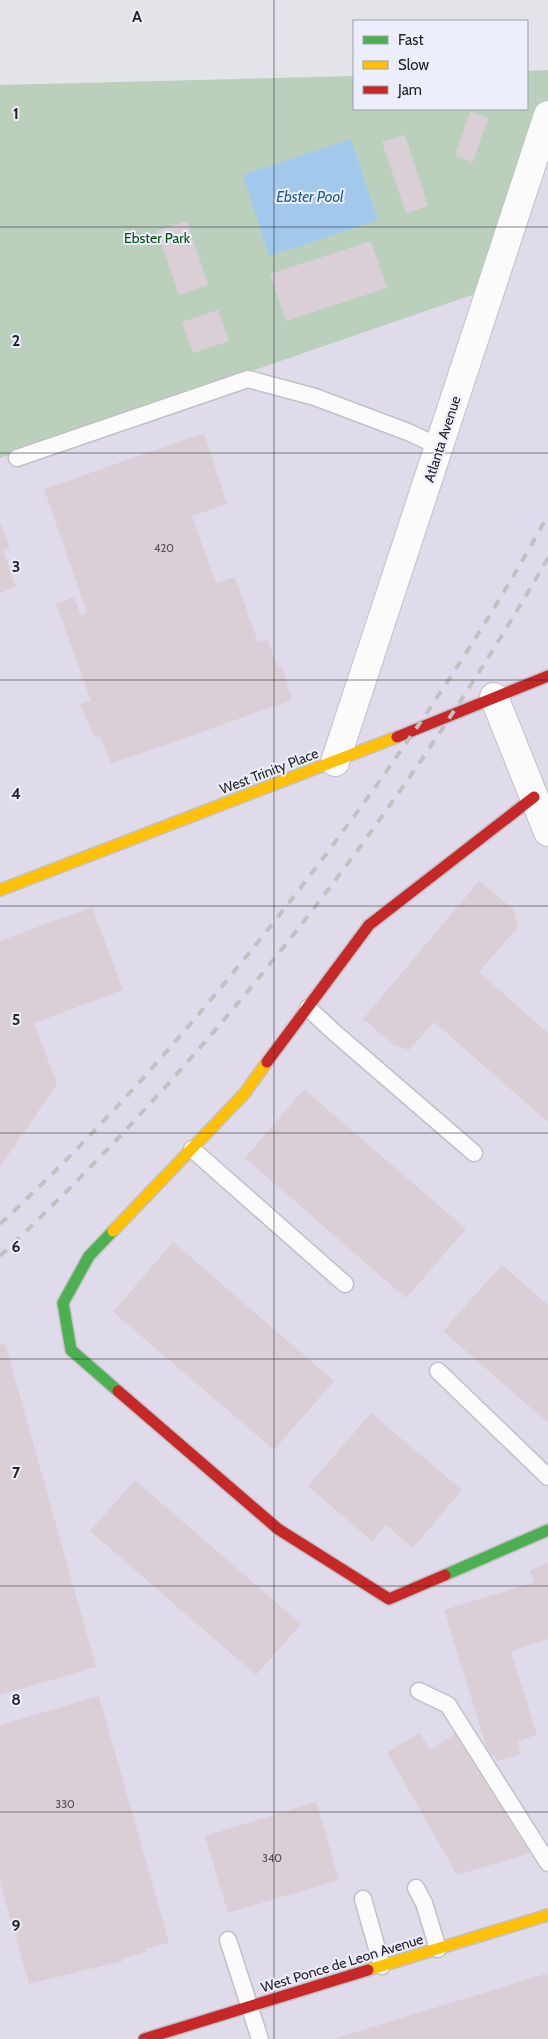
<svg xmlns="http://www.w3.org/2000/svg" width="548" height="2039" font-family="Cabin,sans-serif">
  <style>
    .commercial { fill: #dfdbea }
    .green { fill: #bad0bd }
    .water { fill: #a2c9eb }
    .building { fill: #dbcfd7 }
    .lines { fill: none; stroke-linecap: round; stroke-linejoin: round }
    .lane-casing { stroke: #c0c1c6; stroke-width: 19 }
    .street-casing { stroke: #c0c1c6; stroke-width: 30 }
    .fast-casing { stroke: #c0c1c6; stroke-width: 14 }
    .slow-casing { stroke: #c0c1c6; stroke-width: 14 }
    .jam-casing { stroke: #c0c1c6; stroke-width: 14 }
    .lane { stroke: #fbfbfc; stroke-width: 16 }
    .street { stroke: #fbfbfc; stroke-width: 28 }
    .fast { stroke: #4caf50; stroke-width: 11 }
    .slow { stroke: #ffc107; stroke-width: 11 }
    .jam { stroke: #c62828; stroke-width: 11 }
    .rail { stroke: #c1c1c3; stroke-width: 4; stroke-dasharray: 9 9; stroke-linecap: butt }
    .grid { fill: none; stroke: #232328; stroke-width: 1; stroke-opacity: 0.55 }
    .labels { text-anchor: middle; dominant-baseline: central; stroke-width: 4; stroke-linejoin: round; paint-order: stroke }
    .number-label { font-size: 11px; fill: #535056 }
    .park-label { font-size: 14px; fill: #044f0f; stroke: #eceffb }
    .street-label { font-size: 14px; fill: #232328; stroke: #eceffb }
    .water-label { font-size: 15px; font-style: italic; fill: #1e5d87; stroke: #eceffb }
    .grid-label { font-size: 16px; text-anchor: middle; font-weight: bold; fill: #232328; stroke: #eceffb; stroke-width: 4; stroke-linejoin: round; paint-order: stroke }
  </style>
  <rect width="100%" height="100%" fill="#e2e4ea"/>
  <path class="commercial" d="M548,152V2039H0V459L504,284Z"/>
  <path class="green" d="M548,70V152L504,284L0,458V85L354,76V109H527V71Z"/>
  <path class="water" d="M351,139L378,220L269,256L243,175Z"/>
  <g class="building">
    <path d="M470,112L488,118L473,162L455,156Z"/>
    <path d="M405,135L428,206L406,213L382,142Z"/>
    <path d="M187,221L208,285L179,295L157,231Z"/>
    <path d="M371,241L387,288L286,321L270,274Z"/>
    <path d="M218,310L229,341L193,353L182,322Z"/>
    <path d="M204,433L227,504L192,516L216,583L235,577L258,642L267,639L278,667H282L292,700L111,764L100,736L95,738L80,704L91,701L56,604L74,597L81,616L87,613L44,489Z"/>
    <path d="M0,522L10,548L3,550L16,587L0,593Z"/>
    <path d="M479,881L513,909L518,927L479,972L548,1033V1122L434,1022L409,1050L394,1045L363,1019Z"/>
    <path d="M92,907L123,990L34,1023L57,1084L0,1167V941Z"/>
    <path d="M304,1089L466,1229L406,1298L245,1158Z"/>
    <path d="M173,1242L334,1381L274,1450L113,1312Z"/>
    <path d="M502,1265L548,1305V1423L443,1331Z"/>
    <path d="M5,1343L96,1667L0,1695V1345Z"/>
    <path d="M371,1413L462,1490L413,1548L386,1525L372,1541L308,1486Z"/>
    <path d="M135,1480L301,1624L256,1675L90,1531Z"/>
    <path d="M548,1562V1639L511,1651L537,1735L518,1741L521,1754L498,1761L487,1749L444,1610L534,1582L530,1571Z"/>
    <path d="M99,1696L169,1943L145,1949L146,1952L122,1959L123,1961L29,1984L0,1883V1725Z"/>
    <path d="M420,1733L430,1750L455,1734L530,1853L457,1875L387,1752Z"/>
    <path d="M316,1802L339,1880L228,1913L205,1836Z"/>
    <path d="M548,1973V2039H333Z"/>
  </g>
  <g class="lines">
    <defs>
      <g id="lane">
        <path d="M17,458L248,379L315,397L408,432L440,447"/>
        <path d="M308,1008L335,1033L474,1153"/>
        <path d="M192,1149L345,1284"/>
        <path d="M438,1371L548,1477"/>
        <path d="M419,1691L448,1705L548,1863"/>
        <path d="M416,1888L424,1903L438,1949"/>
        <path d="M363,1899L382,1966"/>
        <path d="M228,1940L260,2039"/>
      </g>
      <g id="street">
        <path d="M494,697L548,832"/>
        <path d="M335,762L548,115"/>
      </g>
      <g id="fast">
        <path d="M113,1231L89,1256L63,1303L71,1350L118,1391"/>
        <path d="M445,1575L548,1530"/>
      </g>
      <g id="slow">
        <path d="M0,890L397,737"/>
        <path d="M113,1231L244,1094L267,1062"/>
        <path d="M368,1970L548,1915"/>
      </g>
      <g id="jam">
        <path d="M397,737L548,676"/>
        <path d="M267,1062L369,925L534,797"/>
        <path d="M118,1391L278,1529L389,1599L445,1575"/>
        <path d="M144,2039L368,1970"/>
      </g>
    </defs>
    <use href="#lane" class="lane-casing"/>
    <use href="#street" class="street-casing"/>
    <use href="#fast" class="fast-casing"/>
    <use href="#slow" class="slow-casing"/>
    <use href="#jam" class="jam-casing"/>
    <use href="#lane" class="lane"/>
    <use href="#street" class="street"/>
    <use href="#fast" class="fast"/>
    <use href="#slow" class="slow"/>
    <use href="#jam" class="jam"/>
    <g class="rail">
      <path d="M0,1224C108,1124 205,1011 295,895C388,774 475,648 548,515"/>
      <path d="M0,1256C215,1054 401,813 548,558"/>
    </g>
  </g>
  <path class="grid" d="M274,0V2039M0,227H548M0,453H548M0,680H548M0,906H548M0,1133H548M0,1359H548M0,1586H548M0,1812H548"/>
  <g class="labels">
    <g class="number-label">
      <text x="164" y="548">420</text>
      <text x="65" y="1804">330</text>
      <text x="272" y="1858">340</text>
    </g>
    <g class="park-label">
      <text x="157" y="238">Ebster Park</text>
    </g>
    <g class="street-label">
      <text transform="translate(442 439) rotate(-72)">Atlanta Avenue</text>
      <text transform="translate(269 771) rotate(-21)">West Trinity Place</text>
      <text transform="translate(342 1963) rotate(-17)">West Ponce de Leon Avenue</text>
    </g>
    <g class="water-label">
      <text x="310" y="197">Ebster Pool</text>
    </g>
  </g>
  <g class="grid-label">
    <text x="137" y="22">A</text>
    <text x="16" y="119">1</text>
    <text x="16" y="346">2</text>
    <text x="16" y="572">3</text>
    <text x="16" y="799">4</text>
    <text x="16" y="1025">5</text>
    <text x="16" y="1252">6</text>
    <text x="16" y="1478">7</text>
    <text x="16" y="1705">8</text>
    <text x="16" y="1931">9</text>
  </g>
  <rect x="353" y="20" width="175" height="90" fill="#eceffb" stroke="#9c9da7"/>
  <rect x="363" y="36" width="25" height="8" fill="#4caf50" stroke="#9c9da7"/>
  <text x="398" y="45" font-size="15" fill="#232328">Fast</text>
  <rect x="363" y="61" width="25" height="8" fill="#ffc107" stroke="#9c9da7"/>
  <text x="398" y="70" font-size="15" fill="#232328">Slow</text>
  <rect x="363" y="86" width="25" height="8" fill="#c62828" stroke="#9c9da7"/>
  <text x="398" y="95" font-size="15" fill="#232328">Jam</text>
</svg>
